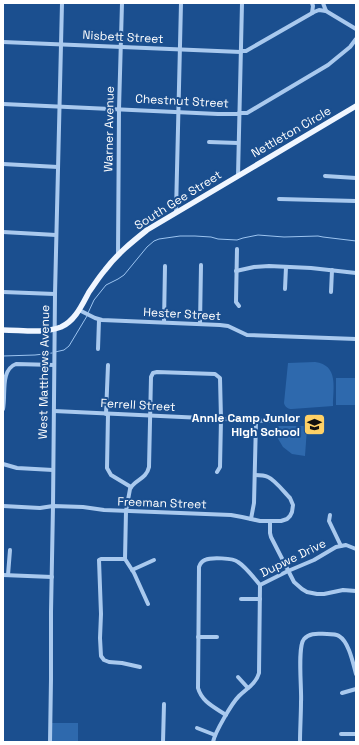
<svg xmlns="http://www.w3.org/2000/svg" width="359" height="745" font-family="'Space Grotesk',sans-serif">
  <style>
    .green { fill: #2e69ad }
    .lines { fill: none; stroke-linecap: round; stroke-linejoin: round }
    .stream { stroke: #9cc4f0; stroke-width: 1 }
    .minor { stroke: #a9c9ee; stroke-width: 4 }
    .major { stroke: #f0f6ff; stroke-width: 5.5 }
    .labels { text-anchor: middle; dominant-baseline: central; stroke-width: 4; stroke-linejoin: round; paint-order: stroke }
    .street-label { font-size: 12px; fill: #fff; stroke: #1b4f8f }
    .poi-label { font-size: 12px; font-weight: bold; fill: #fff; stroke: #1b4f8f; text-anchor: end }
  </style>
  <rect width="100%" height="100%" fill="#1b4f8f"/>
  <g class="green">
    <path d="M315,362C339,365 333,388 333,406L292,409C288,409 285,407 284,403L288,363Z"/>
    <rect x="336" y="378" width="20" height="27"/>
    <path d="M276,426H304L307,428L305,456L292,454L283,447L277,437Z"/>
    <rect x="52" y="723" width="26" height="19"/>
  </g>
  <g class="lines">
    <g class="stream">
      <path d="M88,313L94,300L106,285L118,279L124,275L147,247L154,241L159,239L180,236H195L211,237L218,239L237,240L243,238L258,235L284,237L318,236L323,237L356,241"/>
      <path d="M55,352L64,350L69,346L87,316"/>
      <path d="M3,356L35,355L52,353"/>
    </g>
    <g class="minor">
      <path d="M312,3L313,6L312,13"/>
      <path d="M323,3L326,11"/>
      <path d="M3,42L241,52"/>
      <path d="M241,51H246L314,12L319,10L326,11L356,29"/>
      <path d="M3,104L218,114H239"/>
      <path d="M239,113H247L328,65L350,47L356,39"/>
      <path d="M209,142L238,143"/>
      <path d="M3,164L58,167"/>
      <path d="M238,176L242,3"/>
      <path d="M325,176L356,178"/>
      <path d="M279,199L356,201"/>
      <path d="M176,212L181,3"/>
      <path d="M3,232L56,235"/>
      <path d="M237,249L236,302L239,306"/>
      <path d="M118,255L119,109L122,3"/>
      <path d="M236,271L254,267L269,266L311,268L356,273"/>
      <path d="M285,289L286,267"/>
      <path d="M3,292L55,294"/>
      <path d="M331,292L332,270"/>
      <path d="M79,310L95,318L102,320L220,325L228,326L247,335L356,339"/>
      <path d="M164,322L165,266"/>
      <path d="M200,324L201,265"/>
      <path d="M98,349L99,320"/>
      <path d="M3,409C6,394 0,370 16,364L54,365"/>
      <path d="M54,411L269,421"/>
      <path d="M106,414L108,365"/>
      <path d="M108,414L107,468L111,475L131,487"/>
      <path d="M3,464L17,468L53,470"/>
      <path d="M3,506L40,508L53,506L83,507L104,510L231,515L242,517L260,521H281L287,519L290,516L292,512L293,505L290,498C284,492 275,480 268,477C264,475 259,475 255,475"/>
      <path d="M330,515L329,521L341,546"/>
      <path d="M251,519L254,503L256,421"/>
      <path d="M270,521V533L271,537L294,582L302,589L307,592L317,594H324L343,590L356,591"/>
      <path d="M125,559H101L99,560L101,614L100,638L101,656L104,660L109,662L122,663L140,667"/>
      <path d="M132,570L154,560"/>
      <path d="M3,575L52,577"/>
      <path d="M8,575L10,550"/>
      <path d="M260,585L288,571L314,560L336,547L346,545L356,549"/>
      <path d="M241,599H260"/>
      <path d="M148,604L134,573L125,559L126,511L130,489C135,479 146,480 149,467L151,377L153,373L157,372L215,374L220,378L221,419L220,467L217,472"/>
      <path d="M198,637H217"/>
      <path d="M238,677L248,688"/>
      <path d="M342,693L356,689"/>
      <path d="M226,715C214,707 202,702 198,688L199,567C200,564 202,561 205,560C211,557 233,558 238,562C246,567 254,578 260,585"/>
      <path d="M197,728L215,735"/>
      <path d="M341,734H356"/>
      <path d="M50,742L51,679V612L53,506L55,294L62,3"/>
      <path d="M163,742L164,704"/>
      <path d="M213,742C215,732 232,703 239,696C246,689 256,684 259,673L260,585"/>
      <path d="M300,742C300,729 301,715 301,702C302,690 297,647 304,639C310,632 319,634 327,634C331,634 336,634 339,636C349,642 353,663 356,674"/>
    </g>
    <path class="major" d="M3,330C22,330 43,334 61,327C75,321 82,305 89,292C94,285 99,277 105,270C117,254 132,242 147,230L356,106"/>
  </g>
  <defs>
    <symbol id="school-square" viewBox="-11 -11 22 22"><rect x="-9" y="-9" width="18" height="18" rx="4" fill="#ffd166" stroke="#1b4f8f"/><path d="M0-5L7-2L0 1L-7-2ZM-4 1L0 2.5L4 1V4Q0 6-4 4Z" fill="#111"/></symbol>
  </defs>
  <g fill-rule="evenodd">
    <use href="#school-square" x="302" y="412" width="25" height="25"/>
  </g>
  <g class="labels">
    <g class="street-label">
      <text transform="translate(123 37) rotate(3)">Nisbett Street</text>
      <text transform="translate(182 101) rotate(3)">Chestnut Street</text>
      <text transform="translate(109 129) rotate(-89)">Warner Avenue</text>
      <text transform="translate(291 132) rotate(-30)">Nettleton Circle</text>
      <text transform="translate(178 200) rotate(-32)">South Gee Street</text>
      <text transform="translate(182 314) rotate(3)">Hester Street</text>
      <text transform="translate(44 372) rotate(-89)">West Matthews Avenue</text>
      <text transform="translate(138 405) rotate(3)">Ferrell Street</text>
      <text transform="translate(162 503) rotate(2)">Freeman Street</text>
      <text transform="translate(293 558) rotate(-26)">Dupwe Drive</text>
    </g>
    <g class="poi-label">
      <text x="300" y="418">Annie Camp Junior<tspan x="300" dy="14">High School</tspan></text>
    </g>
  </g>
  <rect width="359" height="745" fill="none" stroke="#ffffff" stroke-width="8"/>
</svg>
